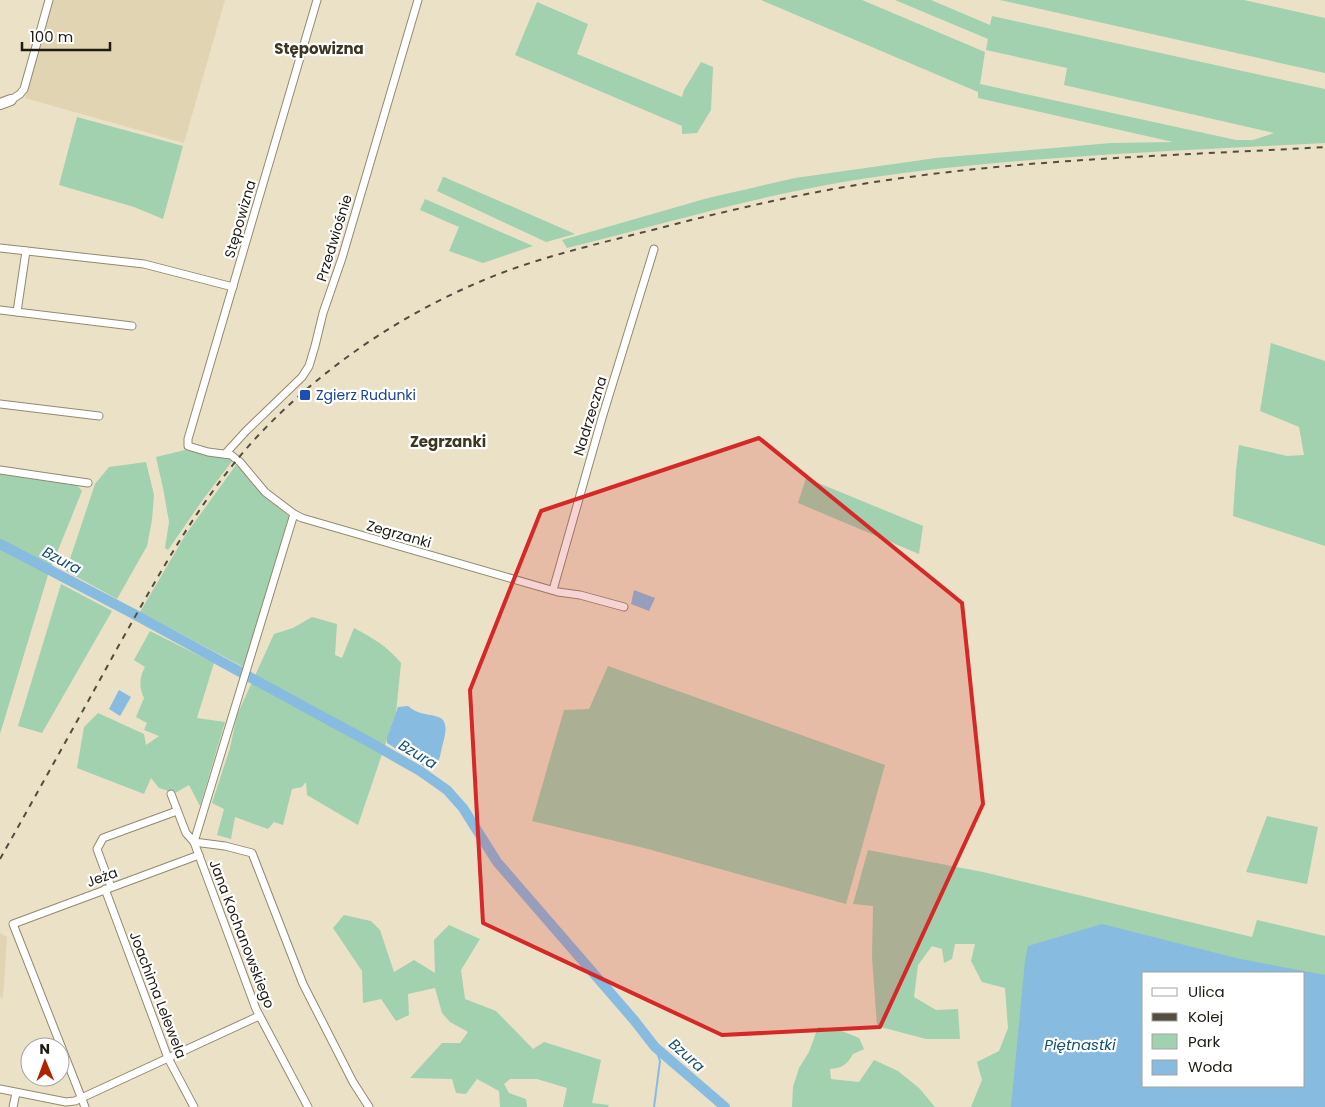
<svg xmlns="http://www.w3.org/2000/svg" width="1325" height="1107" font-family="Poppins,sans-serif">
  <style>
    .built { fill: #e1d4b3 }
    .green { fill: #a1d1ae }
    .water { fill: #87bbdf; fill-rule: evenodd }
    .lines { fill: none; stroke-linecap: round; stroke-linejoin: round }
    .stream { stroke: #87bbdf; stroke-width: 2 }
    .river { stroke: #87bbdf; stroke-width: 10 }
    .street-casing { stroke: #928971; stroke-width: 9 }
    .secondary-casing { stroke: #928971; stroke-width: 12 }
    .street { stroke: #fff; stroke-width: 7 }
    .secondary { stroke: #fff; stroke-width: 10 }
    .rail { stroke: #524d3f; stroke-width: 2; stroke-dasharray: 6 6; stroke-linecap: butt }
    .marked { fill: #d62828; fill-opacity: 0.2; stroke: #d62828; stroke-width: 4; stroke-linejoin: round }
    .transit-dot { fill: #1a4fb4; stroke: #fff; stroke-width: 2 }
    .labels { text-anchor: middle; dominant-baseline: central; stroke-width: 4.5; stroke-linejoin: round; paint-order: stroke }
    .street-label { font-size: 14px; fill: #1e1b11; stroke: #fff }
    .transit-label { font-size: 14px; fill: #164399; stroke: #fff; text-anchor: start }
    .neighbourhood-label { font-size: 15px; font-weight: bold; fill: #3e3620; stroke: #fff }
    .water-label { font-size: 15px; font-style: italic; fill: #125175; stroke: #fff }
  </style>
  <rect width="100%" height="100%" fill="#ebe1c7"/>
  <g class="built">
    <path d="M52,0H225L184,143L25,98Z"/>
    <path d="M0,933L7,937L3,998L0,997Z"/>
  </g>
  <g class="green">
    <path d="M761,0H862L985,52L980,84L1236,140H1253L1274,133L1064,85L1067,68L986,50L988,39L895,0H931L990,25L992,16L1325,89V143C1173,151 1019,156 868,178C766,193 667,223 567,248L562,240L708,198L795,178L936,158L1111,143L1173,142L978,98V92Z"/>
    <path d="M1000,0H1244L1325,18V73Z"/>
    <path d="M537,2L588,24L577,54L682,97L684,90L701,62L713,67L711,110L697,133L682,134V126L515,55Z"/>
    <path d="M77,117L183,146L163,219L134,207L59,185Z"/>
    <path d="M443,177H444L575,234L546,242L437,191Z"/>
    <path d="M425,199L533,246L483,263L449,251L459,227L420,210Z"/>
    <path d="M1271,343L1325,361V546L1233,516L1236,470L1239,445L1287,456L1304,455L1299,427L1260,411Z"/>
    <path d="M185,450L225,456L233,460L204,498L168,550L165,548L169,522L163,488L156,457Z"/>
    <path d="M146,462L154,495L152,520L147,546L117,599L66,571L95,484L109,467Z"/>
    <path d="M236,465L244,472L266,498L289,516L245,668L140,612L186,534Z"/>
    <path d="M0,473L76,484L82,491L48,575L0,734Z"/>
    <path d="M806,478L923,526L919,554L798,503Z"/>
    <path d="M61,584L112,611L42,733L18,726Z"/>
    <path d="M312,617L337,624L335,655L342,658L354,628C373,638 388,647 401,663L396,713L358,825L307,795L306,782L302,787L292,789L283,825L274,822L268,829L235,817L231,839L217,835L224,809L212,803L230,748L237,715L274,634L293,628Z"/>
    <path d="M150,631L214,663L197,718L225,722L200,806L189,785L175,793L159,788L151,778L144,794L77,768L84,727L98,713L144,734L146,745L159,736L144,730L147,723L136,717L144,698C139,687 139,678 145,667L134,660Z"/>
    <path d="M608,666L885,765L846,904L648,849L532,821L564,710L589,709Z"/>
    <path d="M1267,816L1318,827L1307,884L1246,872Z"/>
    <path d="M868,850L983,872L1252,937L1257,920L1325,936V990L1304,973L1128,954L1018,1107H971L982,1080L977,1062L999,1051L1008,1028L1005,988L982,982L971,961L975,944H955L952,959L944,963L942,949L932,946L918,965L914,997L936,1010L958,1009L960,1039H926L877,1026L872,957L873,906L853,904Z"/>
    <path d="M344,915L371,921L380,930L394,972L414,960L435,973L434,940L449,925L480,939L461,970L465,999L496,1011L533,1049L544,1042L601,1060L592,1103L609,1105L608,1107H563L567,1088L537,1079H510L504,1084L509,1093L526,1099L527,1107H500L499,1091L477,1079L466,1094L456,1093L452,1079L410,1078L442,1043H460L468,1032L450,1022L442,1013L435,988L408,994L409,1015L396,1021L381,999L363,1003L362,971L333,928Z"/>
    <path d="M818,1027L837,1029L859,1038L864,1049L853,1054C847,1065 842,1068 830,1069L831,1079L859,1082L874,1060L898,1071L919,1088L935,1107H792L793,1087L799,1068L809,1052Z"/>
  </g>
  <g class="water">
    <path d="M634,590L655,598L649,611L631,604Z"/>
    <path d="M119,690L131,697L120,716L109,709Z"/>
    <path d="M408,706C429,724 455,703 442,747C440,756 439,766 431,771L387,743V738L398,707Z"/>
    <path d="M1102,924L1240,959L1325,975V1107H1011L1025,961L1028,946ZM1144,973H1304V1086H1144Z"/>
  </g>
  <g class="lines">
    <path class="stream" d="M654,1107L660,1061L655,1047"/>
    <path class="river" d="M0,544L130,612L371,743L420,771L447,790L463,808L497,862L634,1020L655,1047L725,1107"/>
    <defs>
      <g id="street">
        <path d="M317,0L188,439V446L208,452L231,455L240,462L265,492L294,514L302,518L558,592L580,595L624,607"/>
        <path d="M11,100L20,94L24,89L49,0"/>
        <path d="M0,248L144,264L233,287"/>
        <path d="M0,310L132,326"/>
        <path d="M17,312L26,251"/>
        <path d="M0,404L99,416"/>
        <path d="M225,454L246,431L302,377L309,366L315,346L323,313L342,258L418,0"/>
        <path d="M0,470L88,483"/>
        <path d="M294,514L194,842L225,846L252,853L303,984L353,1082L369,1107"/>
        <path d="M553,590L602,418L654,249"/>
        <path d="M171,794L186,833L194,842L256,1009L308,1107"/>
        <path d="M111,887L97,849L103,838L177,811"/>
        <path d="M105,889L168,1058L194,1107"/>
        <path d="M0,1089L66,1102L75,1101L259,1016"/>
        <path d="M13,1107L16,1093"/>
        <path d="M85,1107L13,924L199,855"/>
      </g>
      <path id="secondary" d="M0,104L11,100"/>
    </defs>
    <use href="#street" class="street-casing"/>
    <use href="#secondary" class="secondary-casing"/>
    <use href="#street" class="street"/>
    <use href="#secondary" class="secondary"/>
    <path class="rail" d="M0,859C40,788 80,716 119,645C160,573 198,502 254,440C326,362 418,302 518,267C565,251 613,240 660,228C745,206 830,187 917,176C1052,158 1189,155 1325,147"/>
  </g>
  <path class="marked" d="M759,438L962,603L983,804L880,1027L722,1035L483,923L470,690L541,511Z"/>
  <rect class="transit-dot" x="299" y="389" width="12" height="12" rx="2.5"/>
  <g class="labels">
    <g class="street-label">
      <text transform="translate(240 219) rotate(-74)">Stępowizna</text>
      <text transform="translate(334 238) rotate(-73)">Przedwiośnie</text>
      <text transform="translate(590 416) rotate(-73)">Nadrzeczna</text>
      <text transform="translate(399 534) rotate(16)">Zegrzanki</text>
      <text transform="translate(102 877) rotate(-20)">Jeża</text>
      <text transform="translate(242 934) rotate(69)">Jana Kochanowskiego</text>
      <text transform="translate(158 995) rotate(69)">Joachima Lelewela</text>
    </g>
    <g class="transit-label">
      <text x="316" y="395">Zgierz Rudunki</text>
    </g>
    <g class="neighbourhood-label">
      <text x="319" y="48">Stępowizna</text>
      <text x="448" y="441">Zegrzanki</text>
    </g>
    <g class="water-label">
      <text transform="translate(62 560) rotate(28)">Bzura</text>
      <text transform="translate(418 754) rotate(31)">Bzura</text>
      <text x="1080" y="1044">Piętnastki</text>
      <text transform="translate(687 1055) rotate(41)">Bzura</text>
    </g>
  </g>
  <rect x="1142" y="972" width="162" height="115" fill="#ffffff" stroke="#a5a4a0"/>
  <rect x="1152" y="988" width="25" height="8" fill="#ffffff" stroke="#a5a4a0"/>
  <text x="1188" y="997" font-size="15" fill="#1e1b11">Ulica</text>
  <rect x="1152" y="1013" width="25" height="8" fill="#524d3f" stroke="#a5a4a0"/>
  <text x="1188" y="1022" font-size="15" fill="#1e1b11">Kolej</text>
  <rect x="1152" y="1034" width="25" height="15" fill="#a1d1ae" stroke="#a5a4a0"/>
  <text x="1188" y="1047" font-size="15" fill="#1e1b11">Park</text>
  <rect x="1152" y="1060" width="25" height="15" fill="#87bbdf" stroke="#a5a4a0"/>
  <text x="1188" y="1072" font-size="15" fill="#1e1b11">Woda</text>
  <g transform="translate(45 1062) rotate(359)"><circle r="24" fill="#ffffff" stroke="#a5a4a0"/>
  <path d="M0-4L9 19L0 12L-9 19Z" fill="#af2300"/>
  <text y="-8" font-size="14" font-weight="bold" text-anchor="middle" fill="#1e1b11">N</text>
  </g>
  <path d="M22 42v8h88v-8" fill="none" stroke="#1e1b11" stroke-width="2.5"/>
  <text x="30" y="42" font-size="15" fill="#1e1b11" stroke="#ffffff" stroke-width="4" paint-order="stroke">100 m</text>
</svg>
